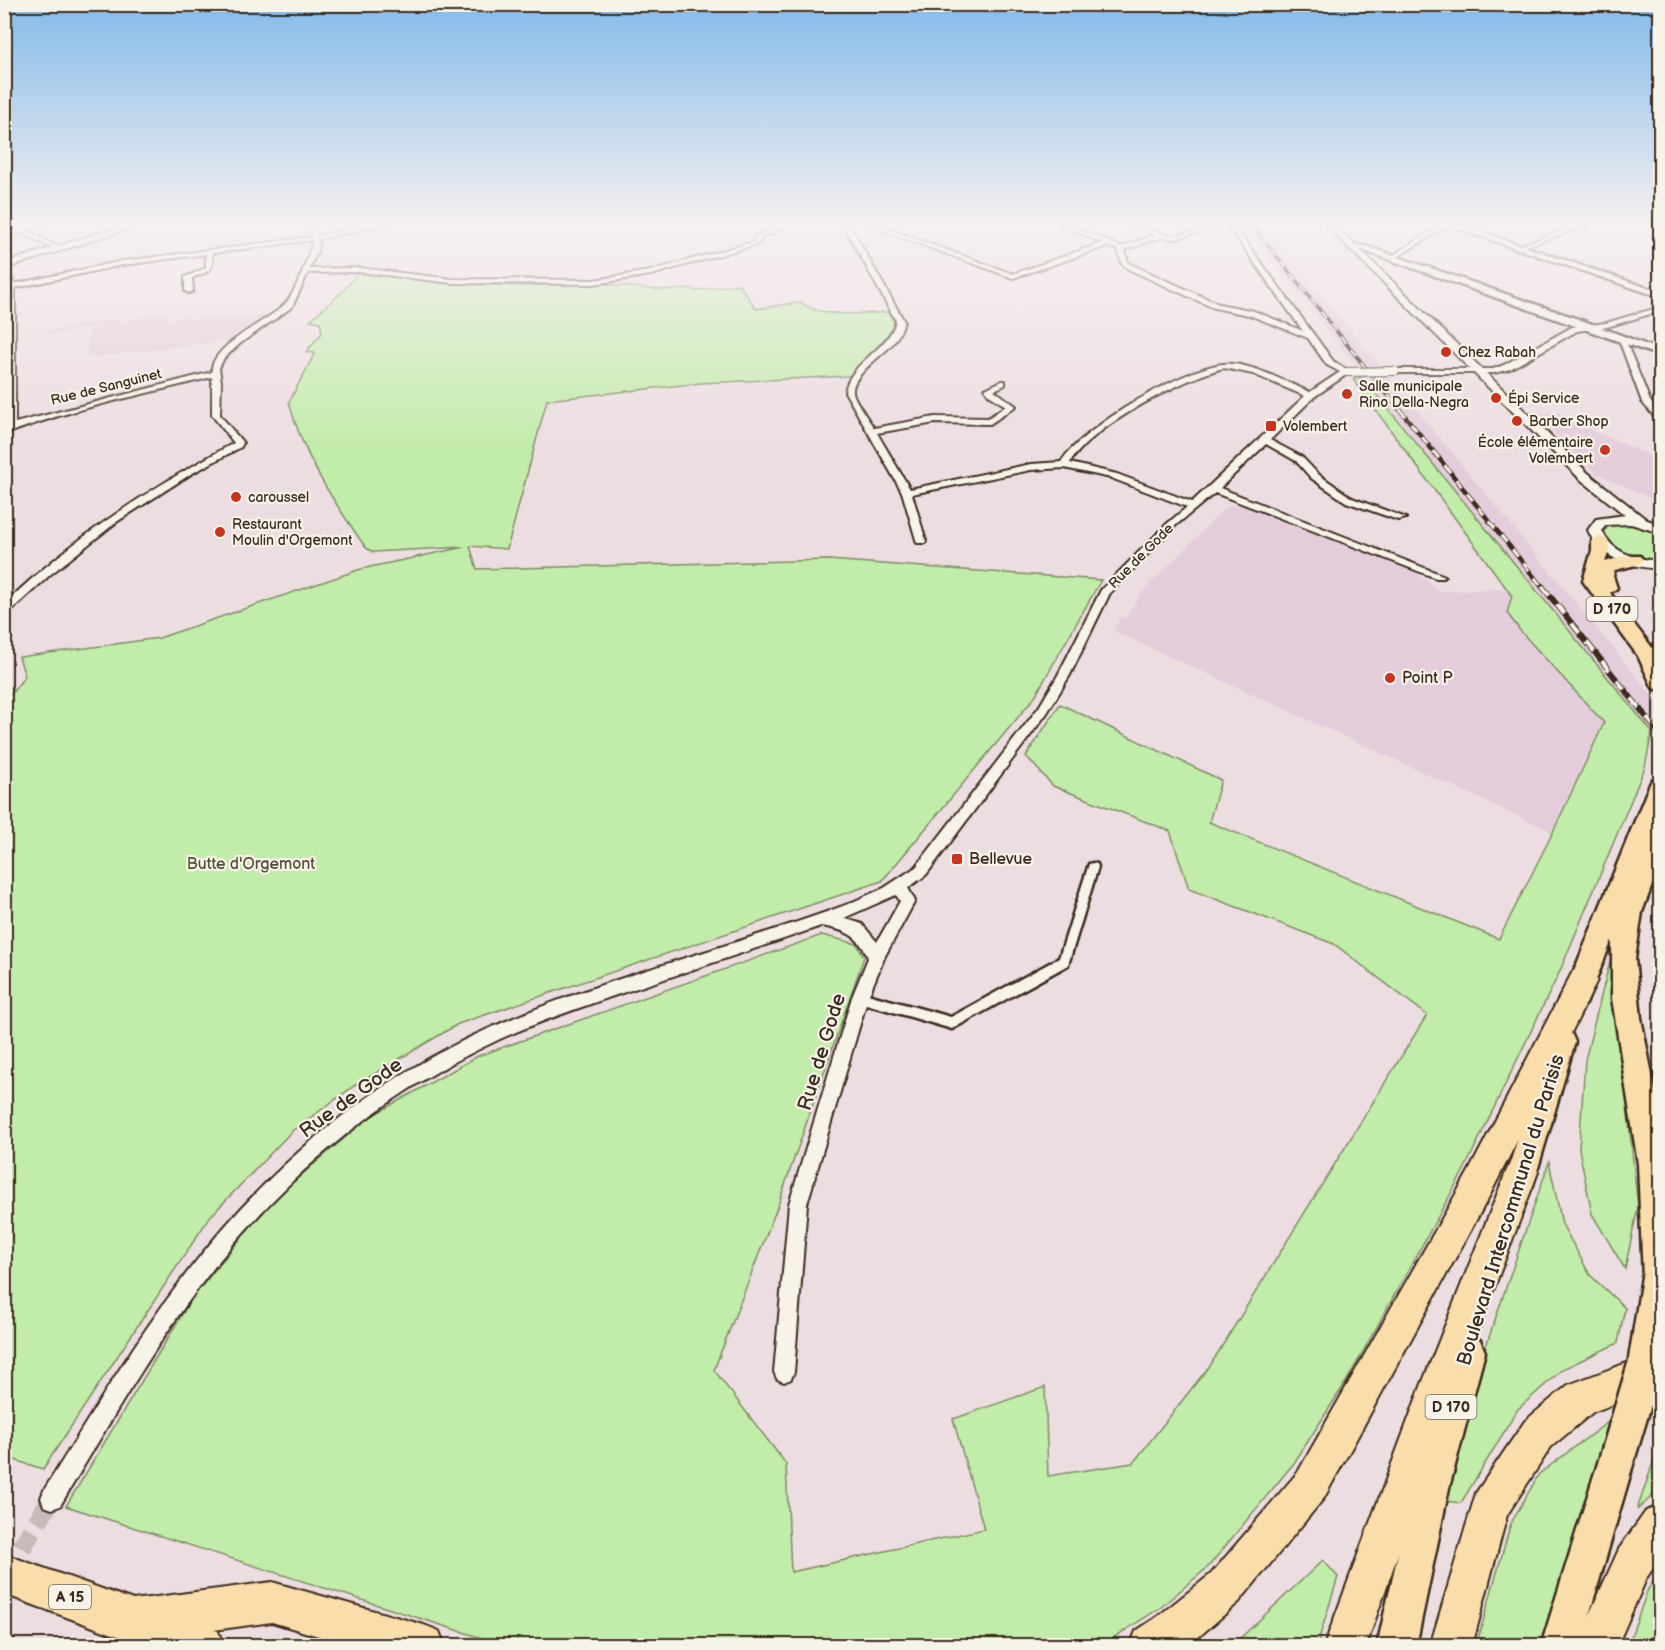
<svg xmlns="http://www.w3.org/2000/svg" width="1665" height="1650" font-family="'Balsamiq Sans',sans-serif">
  <style>
    .built { fill: #e4cddb }
    .green { fill: #c1eca9; stroke: #7e8b64; stroke-width: 1.5 }
    .lines { fill: none; stroke-linecap: round; stroke-linejoin: round }
    .minor-tunnel { stroke: #c9b9b9; stroke-width: 20; stroke-dasharray: 20 10; stroke-linecap: butt }
    .pedestrian-casing { stroke: #3b2a1e; stroke-width: 5 }
    .minor-casing { stroke: #3b2a1e; stroke-width: 4 }
    .tertiary-casing { stroke: #3b2a1e; stroke-width: 5 }
    .secondary-casing { stroke: #3b2a1e; stroke-width: 4 }
    .trunk-casing { stroke: #3b2a1e; stroke-width: 5 }
    .motorway-casing { stroke: #3b2a1e; stroke-width: 4 }
    .pedestrian { fill: #f7f3e8; fill-rule: evenodd }
    .minor { fill: #f7f3e8; fill-rule: evenodd }
    .tertiary { fill: #f7f3e8; fill-rule: evenodd }
    .secondary { fill: #f7f3e8; fill-rule: evenodd }
    .trunk { fill: #f9deab; fill-rule: evenodd }
    .motorway { fill: #f9deab; fill-rule: evenodd }
    .rail-far2-casing { stroke: #3b2a1e; stroke-width: 4 }
    .rail-far1-casing { stroke: #3b2a1e; stroke-width: 4.5 }
    .rail-casing { stroke: #3b2a1e; stroke-width: 6 }
    .rail-far2 { stroke: #f7f3e8; stroke-width: 2; stroke-dasharray: 8; stroke-linecap: butt }
    .rail-far1 { stroke: #f7f3e8; stroke-width: 3; stroke-dasharray: 9; stroke-linecap: butt }
    .rail { stroke: #f7f3e8; stroke-width: 4; stroke-dasharray: 12; stroke-linecap: butt }
    .minor-bridge-casing { stroke: #3b2a1e; stroke-width: 10; stroke-linecap: butt }
    .trunk-bridge-casing { stroke: #3b2a1e; stroke-width: 39; stroke-linecap: butt }
    .minor-bridge { stroke: #f7f3e8; stroke-width: 8 }
    .trunk-bridge { stroke: #f9deab; stroke-width: 34 }
    .poi-dot { fill: #c8321e; stroke: #f7f3e8; stroke-width: 2 }
    .labels { text-anchor: middle; dominant-baseline: central; stroke-width: 4.5; stroke-linejoin: round; paint-order: stroke }
    .far-poi-label { font-size: 14px; fill: #3b2a1e; stroke: #f7f3e8; text-anchor: start }
    .far-street-label { font-size: 14px; fill: #3b2a1e; stroke: #f7f3e8 }
    .shield { fill: #f7f3e8; stroke: #73665b; stroke-width: 1.5 }
    .shield-label { font-size: 15px; font-weight: bold; fill: #3b2a1e }
    .poi-label { font-size: 16px; fill: #3b2a1e; stroke: #f7f3e8; text-anchor: start }
    .park-label { font-size: 16px; fill: #56513a; stroke: #f7f3e8 }
    .near-street-label { font-size: 20px; fill: #3b2a1e; stroke: #f7f3e8 }
  </style>
  <rect width="100%" height="100%" fill="#ecdde0"/>
  <filter id="ink" filterUnits="userSpaceOnUse"><feTurbulence type="fractalNoise" baseFrequency=".0167" numOctaves="2"/><feDisplacementMap in="SourceGraphic" scale="12" xChannelSelector="R" yChannelSelector="G"/><feConvolveMatrix kernelMatrix="1 2 1 2 8 2 1 2 1" color-interpolation-filters="sRGB"/></filter>
  <g filter="url(#ink)">
    <g class="built">
      <path d="M1241,224H1263L1660,705V744Z"/>
      <path d="M166,313L167,319L190,316V319L210,318L209,320L268,316L235,339L88,358V328L49,335L48,332L119,318L120,321Z"/>
      <path d="M1559,412L1572,420L1571,421L1660,460V503L1596,473L1534,413Z"/>
      <path d="M1232,506H1241L1412,569L1438,591L1505,589L1512,596L1507,613L1522,633L1604,722L1553,832L1114,631L1120,617L1125,619L1142,592L1224,509Z"/>
    </g>
    <g class="green">
      <path d="M359,272L447,283L525,286L606,282L608,285C633,286 668,293 691,288L695,291L739,284L756,309L801,302C820,319 864,313 888,312L894,322L892,329L869,358L849,376L701,383L547,400L507,549L470,546L477,569L829,560L1101,580L1034,698L882,881L458,1024L354,1086L292,1131L209,1218L43,1469L5,1457L4,696L11,694L25,676L19,657L159,638L361,569L464,547L373,552L366,548C334,502 303,457 289,402L315,353L306,352L322,333L320,322L310,320L341,293Z"/>
      <path d="M1363,378L1652,732L1645,767L1560,971L1464,1170L1346,1382L1294,1463L1208,1567L1160,1608L1102,1645H521L485,1639L66,1506L192,1298L273,1199L368,1118L478,1056L822,935L857,944L864,957L778,1205L714,1370L786,1464L791,1572L984,1529L953,1419L1045,1387L1048,1476L1133,1463L1211,1364L1427,1015L1334,944L1189,889L1170,831L1053,786L1026,756L1060,704L1221,780L1209,822L1499,939L1553,832L1604,723L1522,633L1507,613L1512,596L1353,379Z"/>
      <path d="M1618,523L1639,525L1660,533V560C1643,560 1607,553 1604,531L1610,525Z"/>
      <path d="M1611,957L1638,1207L1625,1269L1592,1214L1579,1149L1585,1060Z"/>
      <path d="M1549,1162L1562,1224L1590,1275L1625,1308L1618,1343L1563,1369L1518,1409L1461,1503L1446,1501L1472,1387Z"/>
      <path d="M1608,1422L1546,1645L1476,1646L1511,1523L1539,1474Z"/>
      <path d="M1660,1442V1489L1637,1510Z"/>
      <path d="M1323,1560L1338,1577L1317,1645H1233Z"/>
      <path d="M1660,1573V1645H1628L1648,1589Z"/>
    </g>
    <g class="lines">
      <path class="minor-tunnel" d="M6,1573L52,1498"/>
      <defs>
        <path id="pedestrian" d="M1093,863L1097,864L1098,867L1068,965L952,1029L856,1001L854,997L856,993L860,992L951,1017L1059,958L1088,867L1089,864Z"/>
        <g id="minor">
          <path d="M8,224H17L22,227L45,224L27,230L61,249L56,250L20,232L4,236V232L16,229Z"/>
          <path d="M306,224H312L318,236L375,224H390L319,239L317,252L309,269L359,268L452,279L594,280L650,271L753,242L757,235L776,229L779,231L762,237L758,244L651,275L594,284L452,283L359,272L308,273L292,307L242,342L224,358L219,368L221,382L220,415L243,443L241,447L191,474L118,521L51,574L4,617V605L15,594C80,533 156,485 234,443L212,415V377C143,395 71,408 4,435V428L7,426V287L4,278V265L7,267L14,284L123,261L312,237ZM312,240C311,253 294,296 285,304C269,321 209,346 212,372L15,423V288L123,265L206,254V268L185,277V291L189,293L193,291L192,278C208,271 214,273 212,253Z"/>
          <path d="M843,224H849L904,321C902,329 899,335 894,342C885,354 851,375 853,392C854,400 869,420 874,428L935,417L988,418L1006,406L989,395L985,389L1002,381H1005V385L994,390L1016,406L990,424L935,423L877,433L910,489L1031,464L1061,462C1082,428 1183,368 1223,364C1249,361 1286,383 1310,392L1340,372L1327,365L1308,338L1249,315L1214,308L1130,270L1122,264L1118,250L1108,246L1013,278L865,224H875L1013,274L1102,243L1060,224H1069L1121,247L1155,235L1131,224C1146,224 1158,235 1173,235C1189,235 1204,224 1221,224L1175,239L1161,237L1125,250L1128,263L1219,304L1254,311L1303,331L1227,224H1233L1333,361L1350,372L1314,397L1270,440L1302,457L1318,474L1352,498L1406,518L1398,520L1346,502L1311,478L1296,461L1266,444L1220,488L1445,576L1444,578H1436L1215,493L1175,526L1110,593L1070,675L1047,713L926,875L908,888L915,901L885,956L868,997L807,1204L794,1372L791,1379L784,1382L777,1379L774,1372L789,1204L852,997L868,958C859,934 844,930 821,926C755,949 688,971 622,993C581,1007 540,1021 500,1039C383,1093 283,1177 205,1279C151,1350 106,1429 60,1506L52,1509L44,1506L41,1498L44,1490C92,1414 137,1336 193,1265C272,1164 372,1080 490,1028C605,977 730,948 848,904L884,888L916,867L1039,707L1058,675L1101,590L1169,522L1187,507L1111,478L1064,468L1031,470L912,494L926,541L925,543H917L902,492L845,392C850,361 888,351 896,321ZM1224,368L1253,374L1305,396L1192,502L1117,474L1070,463C1091,427 1183,378 1224,368ZM896,895L900,901L877,942L862,924L844,918Z"/>
          <path d="M1442,224H1450L1394,259L1389,258Z"/>
          <path d="M1581,224H1591L1521,248L1516,247Z"/>
          <path d="M1660,307V311L1607,327L1577,331L1510,369L1494,373H1395L1391,371L1395,369H1493L1504,365L1572,327L1606,323Z"/>
          <path d="M1618,337L1625,339L1650,401L1660,413V420H1657L1642,402Z"/>
        </g>
        <g id="tertiary">
          <path d="M1444,224H1457L1660,292V297Z"/>
          <path d="M1352,245L1366,246L1584,321L1660,350V356L1362,250L1349,249L1348,247Z"/>
        </g>
        <g id="secondary">
          <path d="M128,224H142L4,269V263Z"/>
          <path d="M1325,224H1334L1588,473L1647,520L1660,524V533L1631,524L1606,525L1602,530C1611,554 1638,559 1660,561V569C1632,567 1599,559 1588,530L1596,519L1625,515L1580,479Z"/>
        </g>
        <g id="trunk">
          <path d="M1600,536L1608,541L1609,551L1605,562L1624,556H1640L1643,560L1640,564L1615,570L1613,576L1617,588L1610,593L1657,654L1660,663V690L1653,688L1638,656L1583,581L1592,551V541Z"/>
          <path d="M1660,778V813L1654,829L1660,827V864L1642,912L1635,959L1641,1018L1660,1116L1659,1294L1648,1289L1643,1278L1638,1164L1612,998V940L1586,1004L1577,1008L1568,1004L1564,996L1649,786L1652,780Z"/>
          <path d="M1562,1030L1571,1033L1575,1042L1533,1185L1528,1195L1518,1200L1508,1195L1503,1185L1549,1042L1553,1033Z"/>
          <path d="M1468,1335L1480,1340L1485,1352L1449,1488L1416,1646H1377L1413,1488L1451,1352L1456,1340Z"/>
          <path d="M1613,1454L1626,1459L1631,1472L1580,1646H1541L1595,1472L1600,1459Z"/>
        </g>
        <g id="motorway">
          <path d="M1583,968L1593,971L1597,980L1593,989L1491,1193L1324,1498L1239,1602L1188,1646H1130L1136,1631L1157,1617L1211,1574L1298,1472L1469,1171L1573,971Z"/>
          <path d="M1522,1156L1533,1161L1538,1172L1452,1399L1366,1646H1324L1416,1399L1506,1172L1511,1161Z"/>
          <path d="M1653,1353L1660,1356V1386L1593,1412L1551,1447L1507,1515L1472,1646H1430L1476,1493L1525,1421L1568,1385Z"/>
          <path d="M1660,1506V1558L1647,1577L1617,1646H1575L1619,1549L1646,1511Z"/>
          <path d="M4,1554L133,1600L272,1582L424,1625L439,1631L445,1646H351L272,1622L214,1630L218,1631L224,1646H145L4,1594Z"/>
        </g>
      </defs>
      <use href="#pedestrian" class="pedestrian-casing"/>
      <use href="#minor" class="minor-casing"/>
      <use href="#tertiary" class="tertiary-casing"/>
      <use href="#secondary" class="secondary-casing"/>
      <use href="#trunk" class="trunk-casing"/>
      <use href="#motorway" class="motorway-casing"/>
      <use href="#pedestrian" class="pedestrian"/>
      <use href="#minor" class="minor"/>
      <use href="#tertiary" class="tertiary"/>
      <use href="#secondary" class="secondary"/>
      <use href="#trunk" class="trunk"/>
      <use href="#motorway" class="motorway"/>
      <defs>
        <path id="rail-far2" d="M1251,224L1378,383"/>
        <path id="rail-far1" d="M1377,381L1543,588"/>
        <path id="rail" d="M1542,586L1660,734"/>
      </defs>
      <use href="#rail-far2" class="rail-far2-casing"/>
      <use href="#rail-far1" class="rail-far1-casing"/>
      <use href="#rail" class="rail-casing"/>
      <use href="#rail-far2" class="rail-far2"/>
      <use href="#rail-far1" class="rail-far1"/>
      <use href="#rail" class="rail"/>
      <defs>
        <path id="minor-bridge" d="M1346,372L1395,371"/>
        <path id="trunk-bridge" d="M1613,1472L1645,1366L1659,1278"/>
      </defs>
      <use href="#minor-bridge" class="minor-bridge-casing"/>
      <use href="#trunk-bridge" class="trunk-bridge-casing"/>
      <use href="#minor-bridge" class="minor-bridge"/>
      <use href="#trunk-bridge" class="trunk-bridge"/>
    </g>
  </g>
  <linearGradient id="sky" x2="0" y2="1"><stop stop-color="#84bbea"/><stop offset="0.49" stop-color="#f6f0f1"/><stop offset="1" stop-color="#f6f0f1" stop-opacity="0"/></linearGradient>
  <rect width="1665" height="455" fill="url(#sky)"/>
  <g class="poi-dot">
    <circle cx="1446" cy="352" r="6"/>
    <circle cx="1347" cy="394" r="6"/>
    <circle cx="1496" cy="398" r="6"/>
    <circle cx="1517" cy="421" r="6"/>
    <rect x="1265" y="420" width="12" height="12" rx="3"/>
    <circle cx="1605" cy="450" r="6"/>
    <circle cx="236" cy="497" r="6"/>
    <circle cx="220" cy="532" r="6"/>
    <circle cx="1390" cy="678" r="6"/>
    <rect x="951" y="853" width="12" height="12" rx="3"/>
  </g>
  <g class="labels">
    <g class="far-poi-label">
      <text x="1458" y="352">Chez Rabah</text>
      <text x="1359" y="386">Salle municipale<tspan x="1359" dy="16">Rino Della-Negra</tspan></text>
      <text x="1508" y="398">Épi Service</text>
      <text x="1529" y="421">Barber Shop</text>
      <text x="1283" y="426">Volembert</text>
      <text x="1593" y="442" text-anchor="end">École élémentaire<tspan x="1593" dy="16">Volembert</tspan></text>
      <text x="248" y="497">caroussel</text>
      <text x="232" y="524">Restaurant<tspan x="232" dy="16">Moulin d'Orgemont</tspan></text>
    </g>
    <g class="far-street-label">
      <text transform="translate(106 387) rotate(-14)">Rue de Sanguinet</text>
      <text transform="translate(1141 556) rotate(-45)">Rue de Gode</text>
    </g>
    <g class="shield">
      <rect x="1586.5" y="597" width="51" height="24" rx="4.5"/>
      <rect x="1425.5" y="1395" width="51" height="24" rx="4.5"/>
      <rect x="49" y="1585" width="42" height="24" rx="4.5"/>
    </g>
    <g class="shield-label">
      <text x="1612" y="609">D 170</text>
      <text x="1451" y="1407">D 170</text>
      <text x="70" y="1597">A 15</text>
    </g>
    <g class="poi-label">
      <text x="1402" y="678">Point P</text>
      <text x="969" y="859">Bellevue</text>
    </g>
    <g class="park-label">
      <text x="251" y="864">Butte d'Orgemont</text>
    </g>
    <g class="near-street-label">
      <text transform="translate(822 1052) rotate(-73)">Rue de Gode</text>
      <text transform="translate(351 1098) rotate(-36)">Rue de Gode</text>
      <text transform="translate(1511 1210) rotate(-73)">Boulevard Intercommunal du Parisis</text>
    </g>
  </g>
  <rect width="1665" height="1650" fill="none" stroke="#f7f3e8" stroke-width="24"/>
  <rect x="12" y="12" width="1641" height="1626" fill="none" stroke="#3b2a1e" stroke-width="2" filter="url(#ink)"/>
</svg>
